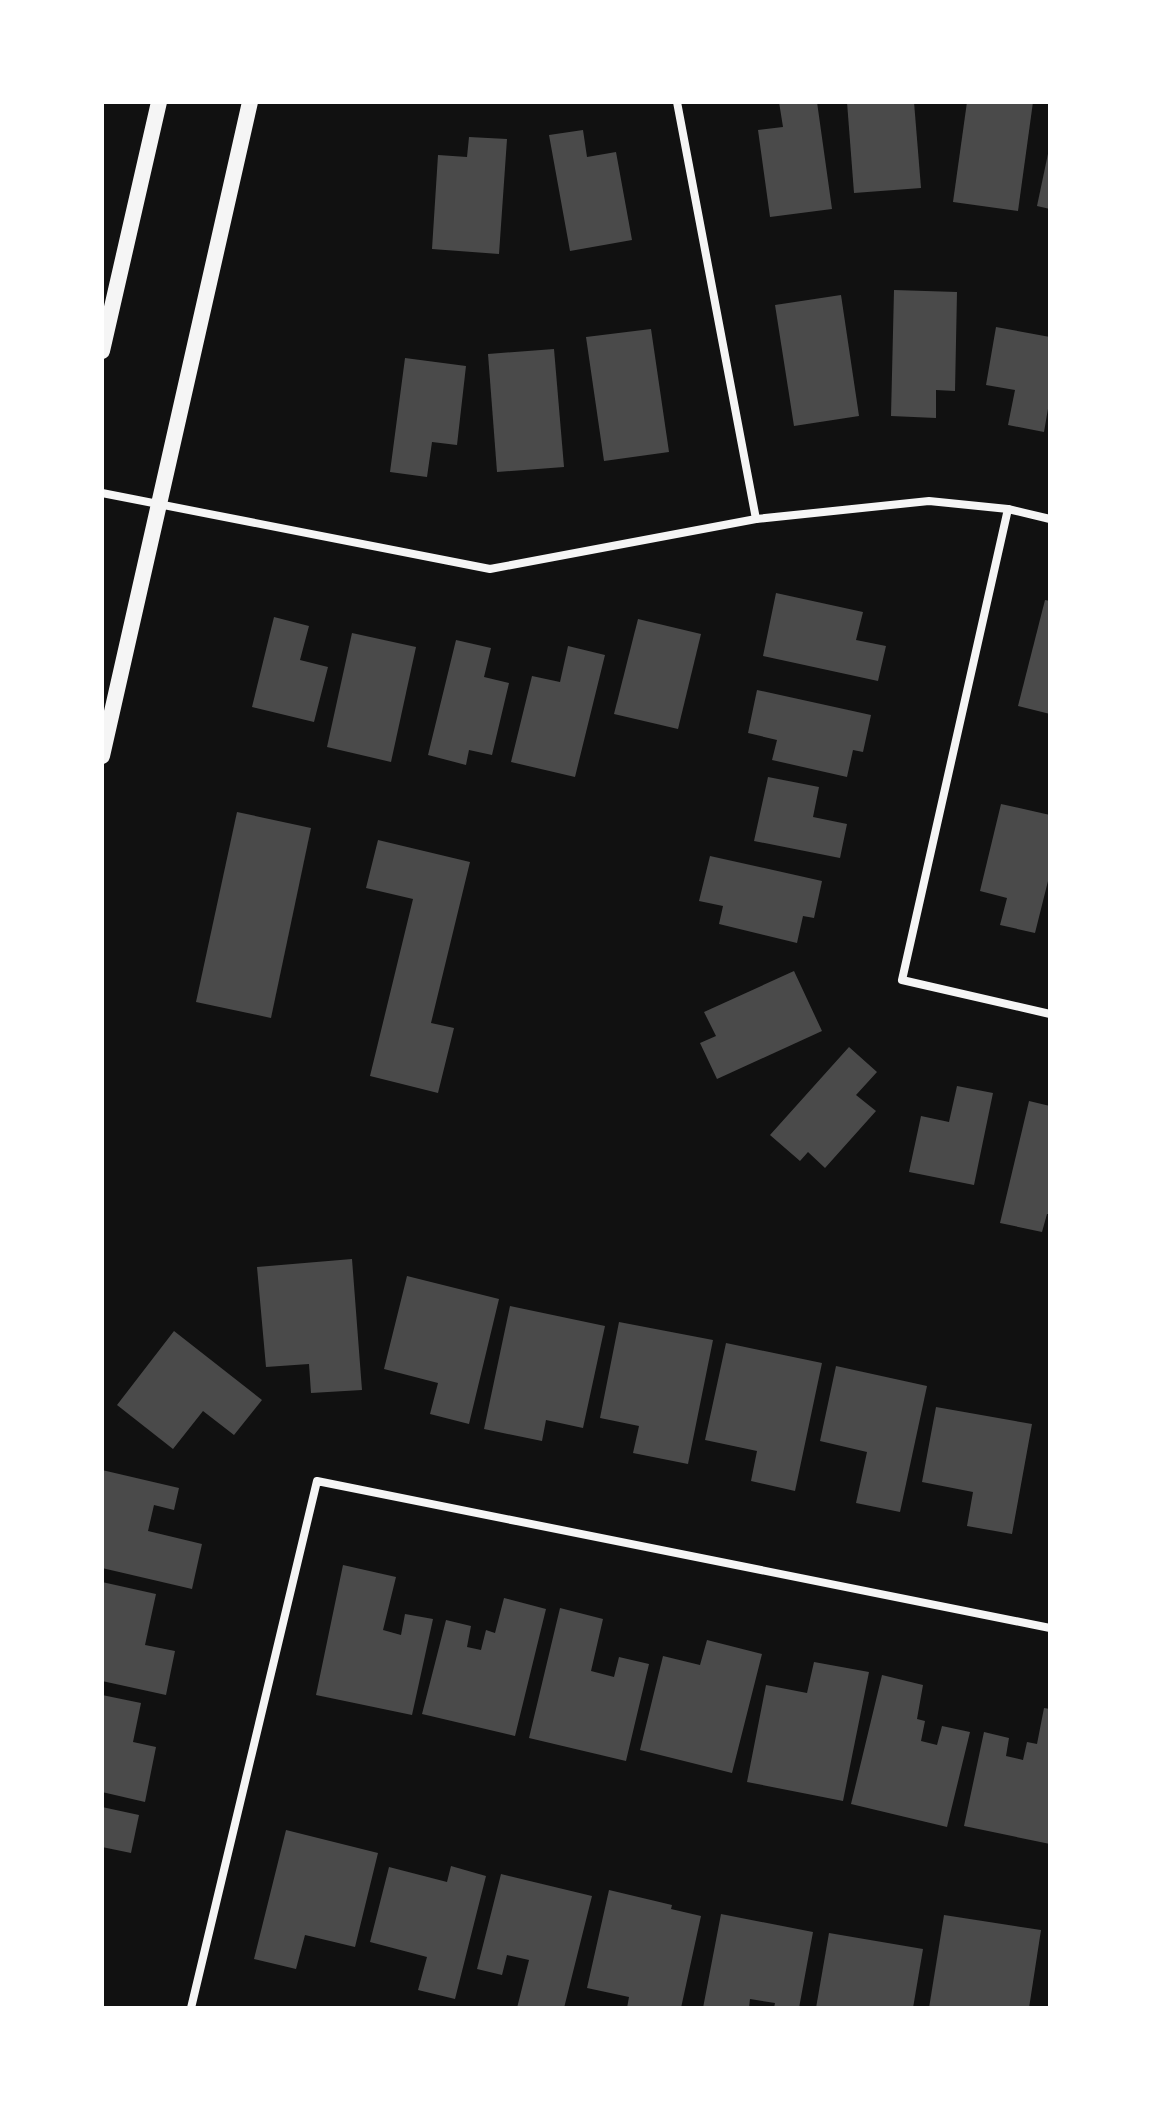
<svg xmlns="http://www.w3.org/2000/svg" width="1152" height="2110" font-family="'Crimson Pro',serif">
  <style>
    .building { fill: #4a4a4a }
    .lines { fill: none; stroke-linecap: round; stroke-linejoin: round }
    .minor { stroke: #f5f5f5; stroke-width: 8 }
    .secondary { stroke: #f5f5f5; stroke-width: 16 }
  </style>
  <rect width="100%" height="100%" fill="#111"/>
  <g class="building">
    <path d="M779,102H817L832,209L770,217L758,130L783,127Z"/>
    <path d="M847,102H914L921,188L854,193Z"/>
    <path d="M967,102H1033L1018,211L953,202Z"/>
    <path d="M583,130L587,157L616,152L632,240L570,251L549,135Z"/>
    <path d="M469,137L507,139L499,254L432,249L438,155L467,157Z"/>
    <path d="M1049,149H1050V209L1037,206Z"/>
    <path d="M894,290L957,292L955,391L936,390V418L891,416Z"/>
    <path d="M841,295L859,416L794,426L775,305Z"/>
    <path d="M996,327L1050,337V397L1044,432L1008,425L1015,390L986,385Z"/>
    <path d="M651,329L669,452L604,461L586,337Z"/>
    <path d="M554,349L564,467L497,472L488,354Z"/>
    <path d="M405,358L466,366L457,445L432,442L427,477L390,472Z"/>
    <path d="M776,593L863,612L856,640L886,646L878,681L763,656Z"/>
    <path d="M1045,600L1050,601V714L1018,706Z"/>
    <path d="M274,617L309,626L300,660L328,667L314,722L252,707Z"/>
    <path d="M638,619L701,634L678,729L614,714Z"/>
    <path d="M352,633L416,647L391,762L327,747Z"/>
    <path d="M456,640L491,648L484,677L509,683L492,755L469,750L466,765L428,755Z"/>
    <path d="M568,646L605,655L575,777L511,762L532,676L560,682Z"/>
    <path d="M757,690L871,715L863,752L853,750L847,777L772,760L777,740L748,733Z"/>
    <path d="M768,777L819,787L813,817L847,824L840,858L754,841Z"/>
    <path d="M1001,804L1050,815V873L1035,933L1000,925L1007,898L980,891Z"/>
    <path d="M237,812L311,828L271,1018L196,1002Z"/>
    <path d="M378,840L470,862L431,1023L454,1028L438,1093L370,1076L413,899L366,888Z"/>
    <path d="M710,856L822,881L814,918L803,916L797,943L719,924L723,906L699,901Z"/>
    <path d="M794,971L822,1031L717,1079L700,1043L716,1036L704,1012Z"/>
    <path d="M849,1047L877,1072L856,1095L876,1111L825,1168L808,1152L800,1161L770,1135Z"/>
    <path d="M957,1086L993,1093L974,1185L909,1172L921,1116L949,1122Z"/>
    <path d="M1029,1101L1050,1106V1214H1047L1042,1232L1000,1223Z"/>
    <path d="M352,1259L362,1390L311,1393L309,1364L266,1367L257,1267Z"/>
    <path d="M407,1276L499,1299L469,1424L430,1414L438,1383L384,1369Z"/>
    <path d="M510,1306L605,1326L583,1428L546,1420L542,1441L484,1429Z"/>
    <path d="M619,1322L713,1340L688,1464L633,1453L639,1426L600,1418Z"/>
    <path d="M174,1331L262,1400L234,1435L203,1411L173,1449L117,1405Z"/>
    <path d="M726,1343L822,1363L795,1491L751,1481L757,1451L705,1440Z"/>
    <path d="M836,1366L927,1386L900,1512L856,1503L867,1452L820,1441Z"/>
    <path d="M936,1407L1032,1424L1012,1534L967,1526L973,1492L922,1482Z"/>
    <path d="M102,1470L179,1488L174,1510L154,1505L148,1531L202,1544L192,1589L102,1568Z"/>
    <path d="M343,1565L396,1577L383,1630L401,1635L405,1614L433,1619L412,1715L316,1695Z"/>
    <path d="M102,1582L156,1594L145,1645L175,1651L166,1695L102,1681Z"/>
    <path d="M504,1598L546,1609L515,1736L422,1714L446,1620L471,1626L467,1647L481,1650L486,1630L495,1633Z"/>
    <path d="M560,1608L603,1619L591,1671L614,1677L619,1657L649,1664L626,1761L529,1738Z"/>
    <path d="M707,1640L762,1654L732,1773L640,1750L663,1656L700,1665Z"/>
    <path d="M814,1662L869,1672L843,1801L747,1782L766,1685L807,1693Z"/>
    <path d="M882,1675L923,1685L917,1719L925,1721L921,1741L937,1745L942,1726L970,1732L947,1827L851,1804Z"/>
    <path d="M102,1695L141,1703L133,1742L156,1747L145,1802L102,1792Z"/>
    <path d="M1044,1708L1050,1709V1844L964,1826L984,1732L1009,1738L1006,1756L1023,1760L1027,1742L1037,1744Z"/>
    <path d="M102,1807L139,1815L131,1853L102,1847Z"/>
    <path d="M286,1830L378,1853L355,1947L305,1935L296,1969L254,1959Z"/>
    <path d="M451,1866L486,1876L455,1999L418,1990L427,1957L370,1942L389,1867L447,1882Z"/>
    <path d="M501,1874L592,1896L564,2008H517L529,1960L507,1955L502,1975L477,1969Z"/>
    <path d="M609,1890L672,1905L671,1909L701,1916L681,2008H627L629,1997L587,1988Z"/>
    <path d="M721,1914L813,1932L799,2008H774L775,2003L750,1999L749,2008H703Z"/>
    <path d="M944,1915L1041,1930L1029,2008H929Z"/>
    <path d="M829,1933L923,1949L913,2008H816Z"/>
  </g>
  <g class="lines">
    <g class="minor">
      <path d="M677,102L756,519"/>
      <path d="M102,493L490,569L756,519L929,501L1008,509L1050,519"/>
      <path d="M1008,509L902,980L1050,1014"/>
      <path d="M191,2008L317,1481L1050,1628"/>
    </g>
    <g class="secondary">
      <path d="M102,351L159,102"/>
      <path d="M102,756L250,102"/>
    </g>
  </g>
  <rect width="1152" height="2110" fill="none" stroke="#ffffff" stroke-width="208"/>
</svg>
